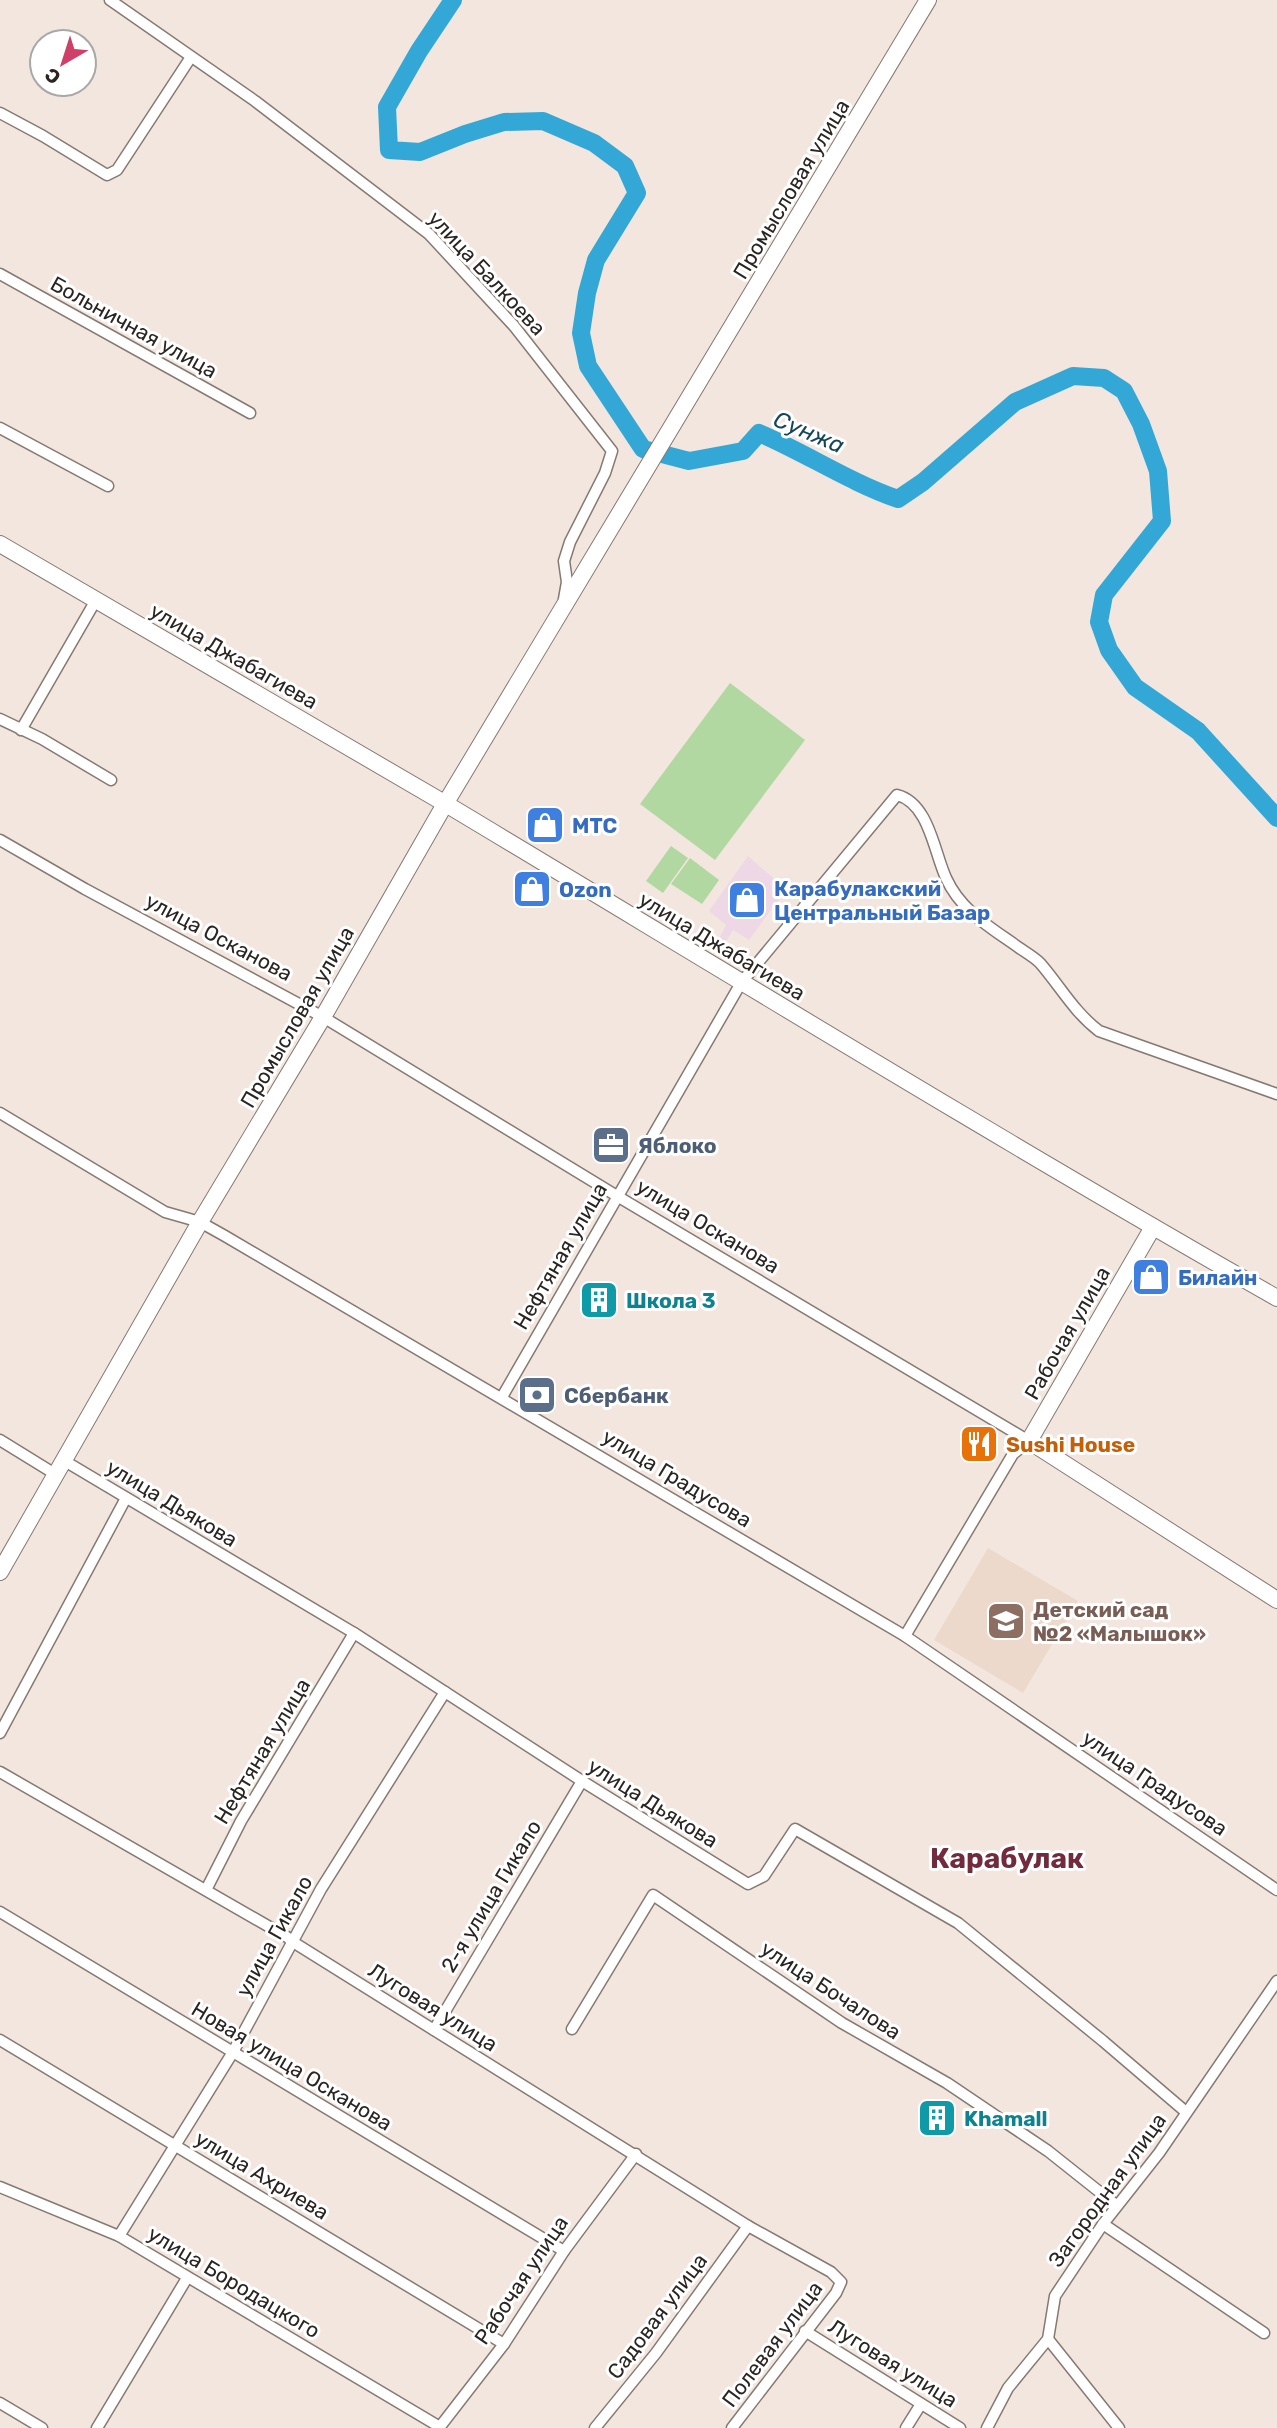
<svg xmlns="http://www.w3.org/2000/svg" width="1277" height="2428" font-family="Rubik,sans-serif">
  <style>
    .commercial { fill: #eed8e5 }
    .built { fill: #edd9cc }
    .green { fill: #b2d8a2 }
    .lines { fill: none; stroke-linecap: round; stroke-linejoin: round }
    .river { stroke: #33a8d6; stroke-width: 18 }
    .street-casing { stroke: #857a72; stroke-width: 13 }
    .secondary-casing { stroke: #857a72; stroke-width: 18 }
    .street { stroke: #fff; stroke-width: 10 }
    .secondary { stroke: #fff; stroke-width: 16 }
    .labels { text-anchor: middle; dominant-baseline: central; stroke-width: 6; stroke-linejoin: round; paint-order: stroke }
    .street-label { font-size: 21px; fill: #2a2522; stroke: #fff }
    .shop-label { font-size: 21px; font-weight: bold; fill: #366cbe; stroke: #fff; text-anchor: start }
    .service-label { font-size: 21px; font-weight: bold; fill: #4e5e75; stroke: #fff; text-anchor: start }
    .culture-label { font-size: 21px; font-weight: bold; fill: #0d838f; stroke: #fff; text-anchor: start }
    .food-label { font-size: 21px; font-weight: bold; fill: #c56008; stroke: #fff; text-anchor: start }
    .education-label { font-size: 21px; font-weight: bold; fill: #785e54; stroke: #fff; text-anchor: start }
    .water-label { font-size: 23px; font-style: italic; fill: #154558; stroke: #fff }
    .district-label { font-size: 28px; font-weight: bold; fill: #712b3c; stroke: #fff }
  </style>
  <rect width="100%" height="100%" fill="#f3e6de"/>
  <path class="commercial" d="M748,856L786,889L749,940L733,930L722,948L716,944L726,925L709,911Z"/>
  <path class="built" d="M988,1548L1078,1601L1023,1693L934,1640Z"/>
  <g class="green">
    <path d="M730,683L805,740L715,860L640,804Z"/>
    <path d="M671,846L688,858L663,893L646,881Z"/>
    <path d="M690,858L719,880L702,904L671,884Z"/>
  </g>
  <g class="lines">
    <path class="river" d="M453,0L419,51L387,107L389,150L420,152L465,134L504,122L543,121L594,143L625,166L637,193L596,260L587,293L581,333L588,366L643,449L689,461L743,451L759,433C806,453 849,482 898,499L923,482L1015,402L1073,376L1104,378L1124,391L1141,424L1158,471L1162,521L1104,595L1099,622L1109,650L1135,687L1198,731L1277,818"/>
    <defs>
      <g id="street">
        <path d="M110,0L255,101L429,234L514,326L612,451L605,473L570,542L564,561L567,582L564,599"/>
        <path d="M0,113L43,136L107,175L117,170L191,57"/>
        <path d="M0,274L250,413"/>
        <path d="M0,428L108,486"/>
        <path d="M0,719L42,739L111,780"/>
        <path d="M21,730L96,600"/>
        <path d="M0,840L85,889L323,1017L617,1196L1029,1441L1013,1454L905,1636"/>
        <path d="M0,1113L165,1212L200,1222L225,1236L905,1636L1277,1890"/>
        <path d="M502,1397L741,983L897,795C929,803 934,852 946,878C961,911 990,927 1018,947C1025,952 1034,957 1040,963C1060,986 1074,1012 1099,1031L1277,1094"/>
        <path d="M0,1440L55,1474"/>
        <path d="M63,1460L354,1633L582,1781L748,1884L764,1876L795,1829L958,1923L1103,2041L1186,2112"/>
        <path d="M0,1733L126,1498"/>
        <path d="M0,1772L287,1937L293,1942L748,2226L831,2272L841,2282L836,2293L732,2428"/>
        <path d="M206,1890L241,1821L354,1633"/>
        <path d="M0,1912L564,2251"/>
        <path d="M572,2029L653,1895L842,2023L947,2083L1048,2151L1116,2205"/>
        <path d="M434,2030L582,1781"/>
        <path d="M0,2040L504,2344"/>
        <path d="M0,2187L119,2236L440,2427"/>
        <path d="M1103,2224L1264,2333"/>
        <path d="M119,2236L233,2052L321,1889L445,1692"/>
        <path d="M805,2331L960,2428"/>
        <path d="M1048,2339L1119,2428"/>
        <path d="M0,2403L42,2428"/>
        <path d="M97,2428L187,2278"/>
        <path d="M439,2428L504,2344L564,2251L636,2154"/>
        <path d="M595,2428L656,2353L748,2226"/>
        <path d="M906,2428L921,2404"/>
        <path d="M987,2428L1008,2388L1048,2339L1055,2296L1103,2224L1159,2153L1277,1981"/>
      </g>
      <g id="secondary">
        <path d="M0,544C150,631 301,718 451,807C726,972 998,1139 1277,1298"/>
        <path d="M1153,1227L1029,1441L1277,1600"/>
        <path d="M0,1572L200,1222L323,1017L445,804L928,0"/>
      </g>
    </defs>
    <use href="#street" class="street-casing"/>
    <use href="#secondary" class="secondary-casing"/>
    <use href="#street" class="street"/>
    <use href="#secondary" class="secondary"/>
  </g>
  <defs>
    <symbol id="shop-square" viewBox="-11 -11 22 22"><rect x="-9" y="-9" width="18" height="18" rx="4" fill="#3f7fe0" stroke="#fff"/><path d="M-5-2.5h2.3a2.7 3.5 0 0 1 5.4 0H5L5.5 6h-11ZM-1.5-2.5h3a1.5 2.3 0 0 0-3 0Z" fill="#fff"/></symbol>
    <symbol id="office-square" viewBox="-11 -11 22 22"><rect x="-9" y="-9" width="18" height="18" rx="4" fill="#5c6f8a" stroke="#fff"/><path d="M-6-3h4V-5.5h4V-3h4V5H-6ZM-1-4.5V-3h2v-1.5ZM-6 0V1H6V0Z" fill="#fff"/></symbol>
    <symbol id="building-square" viewBox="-11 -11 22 22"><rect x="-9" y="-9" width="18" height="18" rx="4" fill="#0f9aa8" stroke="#fff"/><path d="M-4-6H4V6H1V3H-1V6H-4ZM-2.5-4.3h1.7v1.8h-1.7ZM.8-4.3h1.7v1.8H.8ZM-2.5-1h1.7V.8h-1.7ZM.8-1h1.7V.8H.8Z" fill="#fff"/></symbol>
    <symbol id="bank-square" viewBox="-11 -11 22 22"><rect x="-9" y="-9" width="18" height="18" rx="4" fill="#5c6f8a" stroke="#fff"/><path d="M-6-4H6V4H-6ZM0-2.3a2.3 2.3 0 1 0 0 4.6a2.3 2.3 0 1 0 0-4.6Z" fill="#fff"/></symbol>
    <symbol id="restaurant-square" viewBox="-11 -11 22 22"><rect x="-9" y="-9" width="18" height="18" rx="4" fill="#e8710a" stroke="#fff"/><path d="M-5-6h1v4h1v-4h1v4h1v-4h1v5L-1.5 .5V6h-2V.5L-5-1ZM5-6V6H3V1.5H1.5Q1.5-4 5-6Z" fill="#fff"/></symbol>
    <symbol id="school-square" viewBox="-11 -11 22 22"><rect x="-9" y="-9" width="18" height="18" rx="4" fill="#8d6e63" stroke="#fff"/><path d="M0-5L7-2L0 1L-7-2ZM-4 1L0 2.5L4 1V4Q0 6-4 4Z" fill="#fff"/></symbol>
  </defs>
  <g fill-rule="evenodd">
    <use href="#shop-square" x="523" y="803" width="44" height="44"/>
    <use href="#shop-square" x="510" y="867" width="44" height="44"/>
    <use href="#shop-square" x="725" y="878" width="44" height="44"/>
    <use href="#office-square" x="589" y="1123" width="44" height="44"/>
    <use href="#shop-square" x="1129" y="1255" width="44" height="44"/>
    <use href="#building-square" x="577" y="1278" width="44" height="44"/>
    <use href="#bank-square" x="515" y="1373" width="44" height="44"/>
    <use href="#restaurant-square" x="957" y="1422" width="44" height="44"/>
    <use href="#school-square" x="984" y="1599" width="44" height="44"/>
    <use href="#building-square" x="915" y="2096" width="44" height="44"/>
  </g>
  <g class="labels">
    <g class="street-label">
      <text transform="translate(791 189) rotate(-59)">Промысловая улица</text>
      <text transform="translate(487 273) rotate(47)">улица Балкоева</text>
      <text transform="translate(134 327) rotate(29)">Больничная улица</text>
      <text transform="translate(234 656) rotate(30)">улица Джабагиева</text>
      <text transform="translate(219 937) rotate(28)">улица Осканова</text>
      <text transform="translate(722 946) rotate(31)">улица Джабагиева</text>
      <text transform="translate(297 1017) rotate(-60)">Промысловая улица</text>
      <text transform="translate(708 1226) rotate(31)">улица Осканова</text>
      <text transform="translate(560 1256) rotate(-60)">Нефтяная улица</text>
      <text transform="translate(1067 1333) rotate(-60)">Рабочая улица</text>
      <text transform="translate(677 1478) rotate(31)">улица Градусова</text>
      <text transform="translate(172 1503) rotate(31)">улица Дьякова</text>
      <text transform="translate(262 1751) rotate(-59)">Нефтяная улица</text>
      <text transform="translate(1155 1783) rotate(34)">улица Градусова</text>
      <text transform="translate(653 1803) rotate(32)">улица Дьякова</text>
      <text transform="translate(491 1896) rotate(-59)">2-я улица Гикало</text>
      <text transform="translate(274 1936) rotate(-61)">улица Гикало</text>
      <text transform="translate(831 1990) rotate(33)">улица Бочалова</text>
      <text transform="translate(433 2007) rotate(32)">Луговая улица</text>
      <text transform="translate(292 2066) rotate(31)">Новая улица Осканова</text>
      <text transform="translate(262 2175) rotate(31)">улица Ахриева</text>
      <text transform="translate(1107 2190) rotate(-54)">Загородная улица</text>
      <text transform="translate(521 2280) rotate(-56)">Рабочая улица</text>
      <text transform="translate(234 2282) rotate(31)">улица Бородацкого</text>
      <text transform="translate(657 2316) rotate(-53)">Садовая улица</text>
      <text transform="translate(772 2344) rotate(-53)">Полевая улица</text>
      <text transform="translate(893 2363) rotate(32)">Луговая улица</text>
    </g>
    <g class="shop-label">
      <text x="572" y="825">МТС</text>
      <text x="774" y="888">Карабулакский<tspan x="774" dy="24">Центральный Базар</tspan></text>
      <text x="559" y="889">Ozon</text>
      <text x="1178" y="1277">Билайн</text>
    </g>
    <g class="service-label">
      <text x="638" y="1145">Яблоко</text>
      <text x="564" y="1395">Сбербанк</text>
    </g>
    <g class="culture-label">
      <text x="626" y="1300">Школа 3</text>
      <text x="964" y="2118">Khamall</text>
    </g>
    <g class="food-label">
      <text x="1006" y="1444">Sushi House</text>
    </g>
    <g class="education-label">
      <text x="1033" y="1609">Детский сад<tspan x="1033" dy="24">№2 «Малышок»</tspan></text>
    </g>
    <g class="water-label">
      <text transform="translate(809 432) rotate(23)">Сунжа</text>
    </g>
    <g class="district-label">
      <text x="1007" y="1858">Карабулак</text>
    </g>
  </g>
  <g transform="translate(63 63) rotate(219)"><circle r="33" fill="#ffffff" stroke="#aaa8a7" stroke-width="2"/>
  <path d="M0-5L12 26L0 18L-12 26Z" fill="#cf4068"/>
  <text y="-10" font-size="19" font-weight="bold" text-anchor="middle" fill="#2a2522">С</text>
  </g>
</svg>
